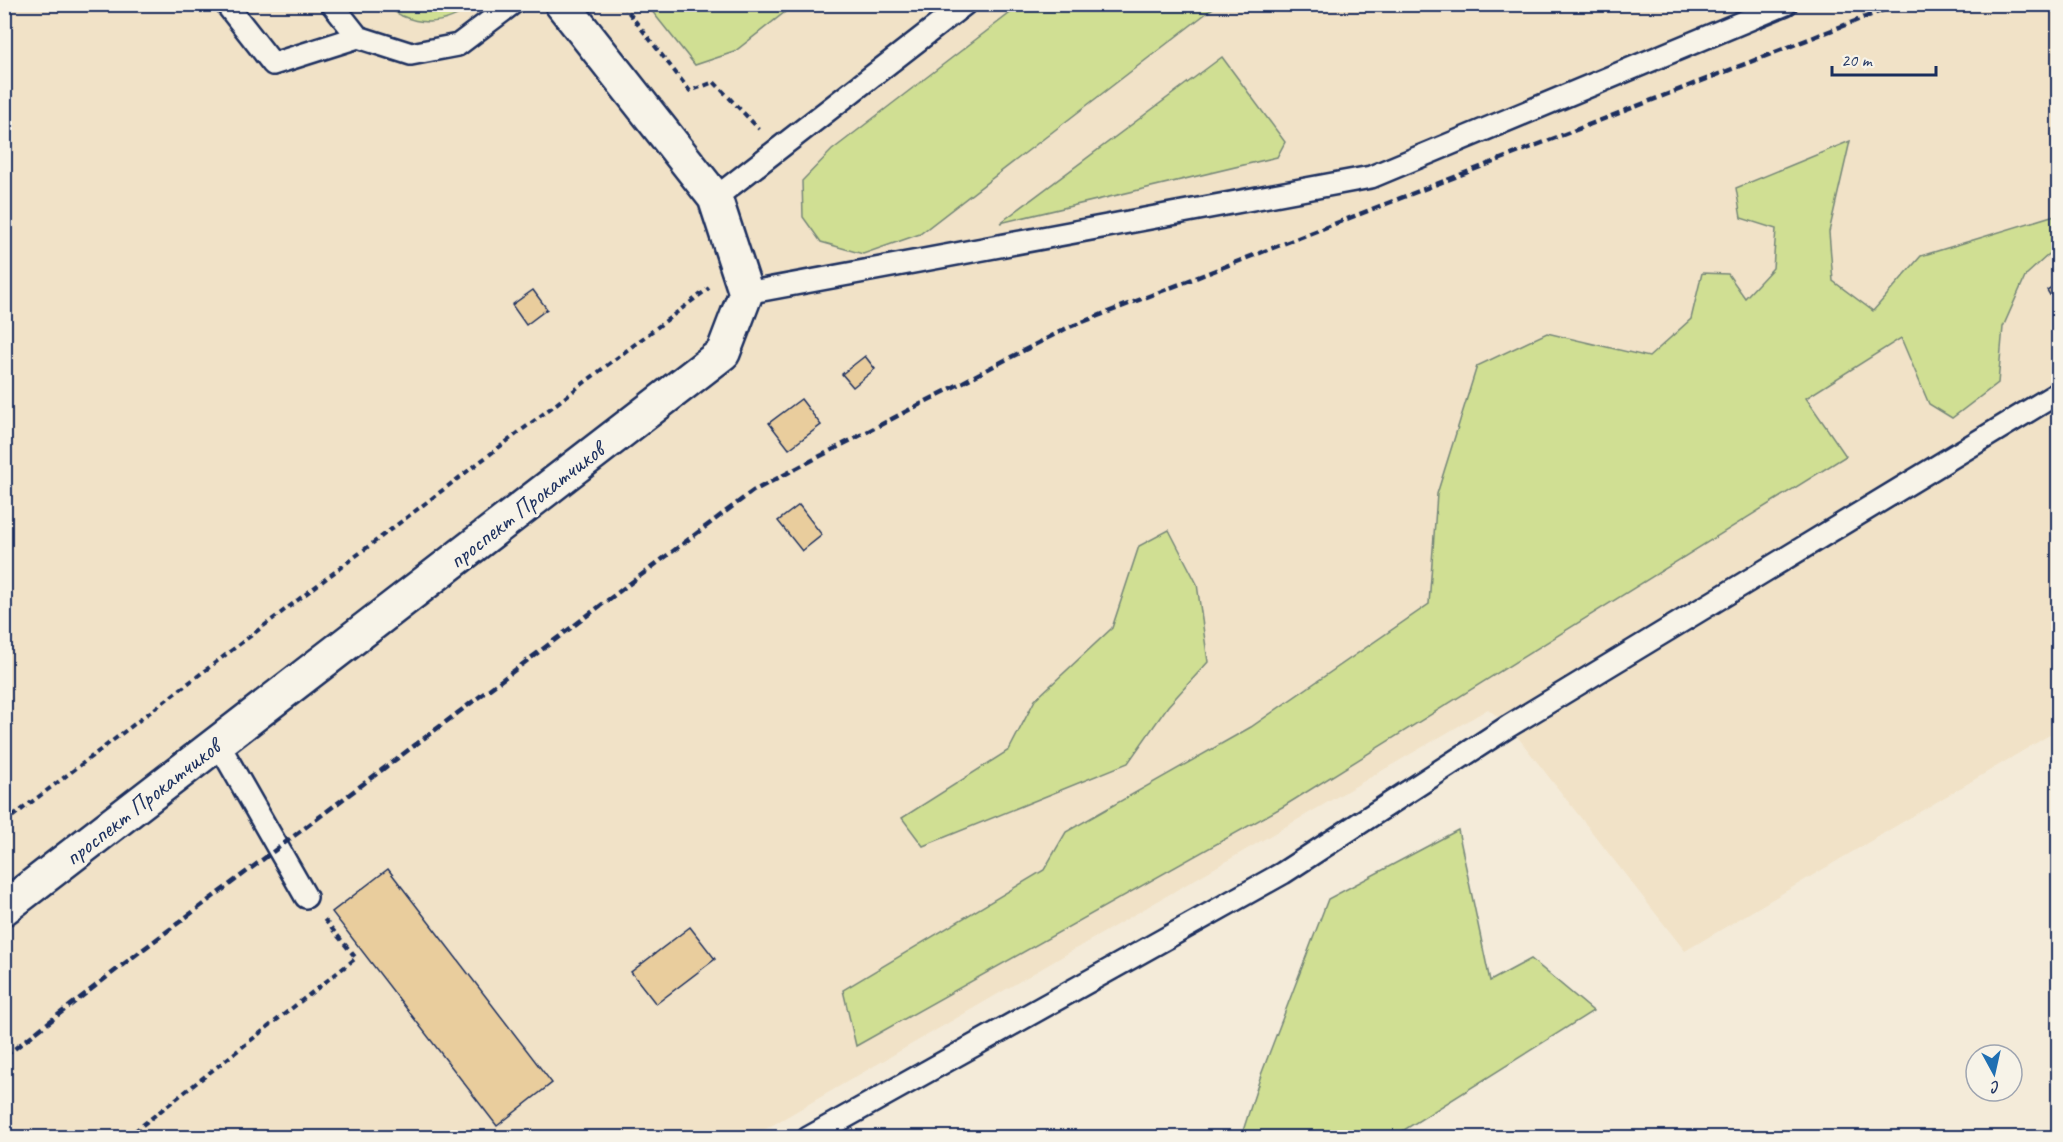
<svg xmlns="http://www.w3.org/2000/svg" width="2063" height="1142" font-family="Caveat,sans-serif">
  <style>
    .built { fill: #f1e2c7 }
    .green { fill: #d0df93; stroke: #768778; stroke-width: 1.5 }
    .building { fill: #e9cd9d; stroke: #1b2f5e; stroke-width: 1.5 }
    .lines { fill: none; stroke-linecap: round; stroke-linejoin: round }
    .service-casing { stroke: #1b2f5e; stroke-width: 26 }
    .minor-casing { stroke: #1b2f5e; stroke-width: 38 }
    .path { stroke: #1b2f5e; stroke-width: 4; stroke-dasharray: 6 4.5; stroke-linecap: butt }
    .service { stroke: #f7f3e8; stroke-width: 21 }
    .minor { stroke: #f7f3e8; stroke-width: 33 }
    .rail { stroke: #1b2f5e; stroke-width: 4.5; stroke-dasharray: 9 4.5; stroke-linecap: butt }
    .labels { text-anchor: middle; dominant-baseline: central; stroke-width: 6; stroke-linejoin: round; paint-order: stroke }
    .street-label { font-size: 24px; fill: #1b2f5e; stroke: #f7f3e8 }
  </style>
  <rect width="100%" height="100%" fill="#f4ebd9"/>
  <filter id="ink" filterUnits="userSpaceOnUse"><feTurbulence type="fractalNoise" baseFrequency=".0167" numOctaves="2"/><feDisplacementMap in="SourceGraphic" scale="12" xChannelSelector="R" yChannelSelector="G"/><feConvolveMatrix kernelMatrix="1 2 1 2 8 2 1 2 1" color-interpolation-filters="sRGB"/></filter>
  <g filter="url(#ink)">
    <path class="built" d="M5,5H2058V730L1685,951L1509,726L1488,709L752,1137L5,1138Z"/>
    <g class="green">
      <path d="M1022,4L1217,5L920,234L863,254L821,242L803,217L802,181L832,150Z"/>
      <path d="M387,5H473C451,22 427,27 402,16C395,12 391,11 387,5Z"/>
      <path d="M647,5H794L734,52L695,65Z"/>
      <path d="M1222,57L1285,142L1277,157L1000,223Z"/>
      <path d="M1850,141L1829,232L1833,281L1873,311L1921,256L2058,214V246L2026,275L2003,327L1998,383L1952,418L1929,404L1901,338L1806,398L1846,456L1284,806L856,1046L843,990L1044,870L1066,832L1251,727L1429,604L1437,494L1477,366L1547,333L1649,357L1691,319L1702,273L1728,274L1745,298L1773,268L1776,229L1741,218L1736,188Z"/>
      <path d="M1169,530L1197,584L1208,662L1168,706L1128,763L923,846L902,818L1009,750L1035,700L1112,628L1139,546Z"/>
      <path d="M1458,830L1490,981L1531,959L1593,1011L1393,1137H1241L1261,1075L1328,899Z"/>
    </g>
    <g class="building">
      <path d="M2058,283V309L2047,290Z"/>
      <path d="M533,290L547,309L526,325L512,305Z"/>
      <path d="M865,356L875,369L853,387L842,374Z"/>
      <path d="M801,399L821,425L789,449L769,423Z"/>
      <path d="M799,505L822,535L802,551L778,521Z"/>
      <path d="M388,869L552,1083L497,1126L332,912Z"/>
      <path d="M690,927L715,959L656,1004L631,972Z"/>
    </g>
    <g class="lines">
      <defs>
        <g id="service">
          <path d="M226,4L273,64L358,37"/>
          <path d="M332,4L358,37L411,54L458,45L512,4"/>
          <path d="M715,198L965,4"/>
          <path d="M746,293L1371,177L1786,4"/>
          <path d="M218,743L306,897"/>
          <path d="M808,1138L1283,873L1509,726L2058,393"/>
        </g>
        <path id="minor" d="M4,908L723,353L746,293L715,198L562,4"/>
      </defs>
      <use href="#service" class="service-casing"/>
      <use href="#minor" class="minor-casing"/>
      <g class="path">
        <path d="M622,4L690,91L714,82L759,129"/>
        <path d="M4,823L709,288"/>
        <path d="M126,1138L356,958L324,919"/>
      </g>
      <use href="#service" class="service"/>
      <use href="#minor" class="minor"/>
      <path class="rail" d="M4,1057L125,963L753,491L1067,328L1899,4"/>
    </g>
  </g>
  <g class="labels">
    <g class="street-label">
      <text transform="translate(526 505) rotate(-38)">проспект Прокатчиков</text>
      <text transform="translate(142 802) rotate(-38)">проспект Прокатчиков</text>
    </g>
  </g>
  <rect width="2063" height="1142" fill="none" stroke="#f7f3e8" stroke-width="24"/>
  <rect x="12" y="12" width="2039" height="1118" fill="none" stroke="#1b2f5e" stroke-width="2" filter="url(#ink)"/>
  <g transform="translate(1994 1073) rotate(172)"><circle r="28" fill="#f7f3e8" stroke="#9fa5b1" stroke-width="1.5"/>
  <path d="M0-4.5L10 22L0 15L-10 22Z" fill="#1f6fb2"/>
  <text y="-9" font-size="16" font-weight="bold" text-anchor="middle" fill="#1b2f5e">С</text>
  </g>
  <path d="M1832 66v9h104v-9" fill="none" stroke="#1b2f5e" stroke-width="3"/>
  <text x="1841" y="66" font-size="18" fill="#1b2f5e" stroke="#f7f3e8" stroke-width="4.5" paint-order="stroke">20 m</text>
</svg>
